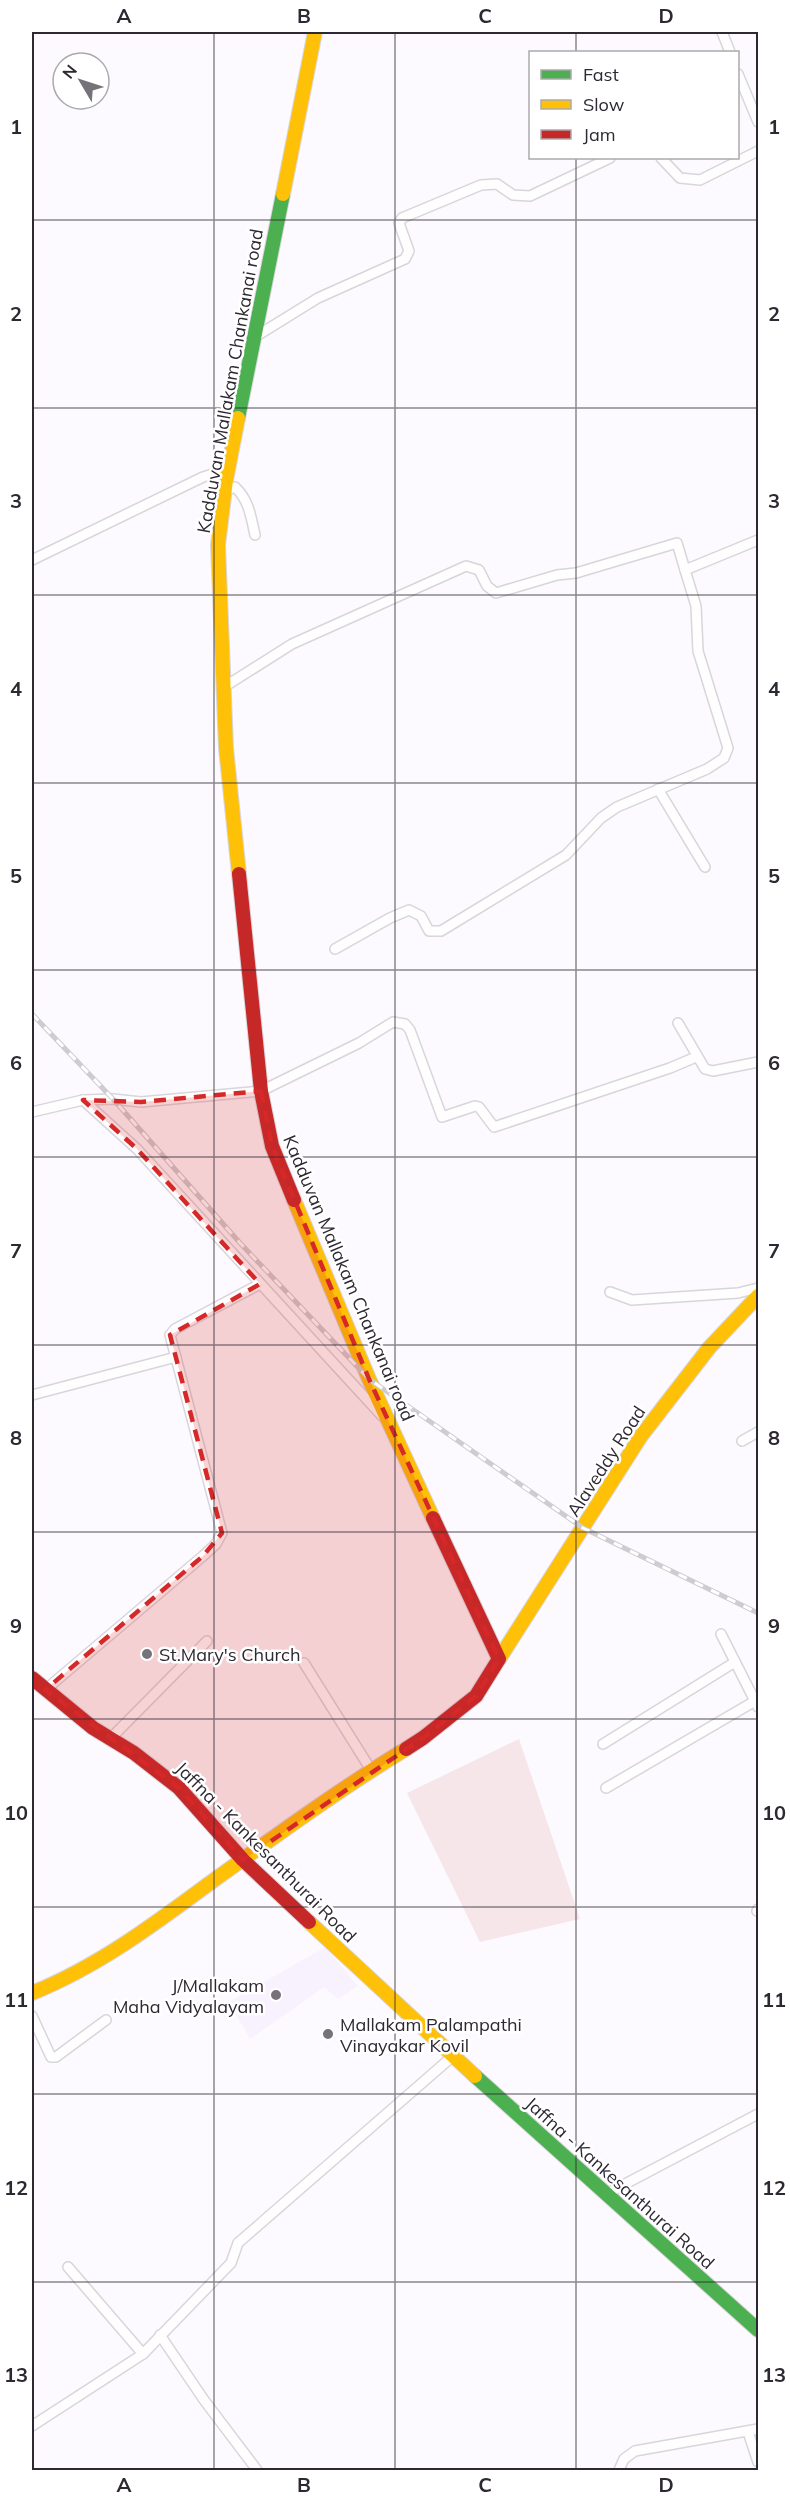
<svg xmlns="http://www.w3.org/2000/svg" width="790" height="2502" font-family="Mulish,sans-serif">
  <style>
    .built { fill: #f8f1fe }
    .green { fill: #f6e6ea }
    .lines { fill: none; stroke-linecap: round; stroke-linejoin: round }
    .street-casing { stroke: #d8d5db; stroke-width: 12 }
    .fast-casing { stroke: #d8d5db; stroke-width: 16 }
    .slow-casing { stroke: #d8d5db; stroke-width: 16 }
    .jam-casing { stroke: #d8d5db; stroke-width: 16 }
    .street { stroke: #fffeff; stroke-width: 9 }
    .fast { stroke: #4caf50; stroke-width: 14 }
    .slow { stroke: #ffc107; stroke-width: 14 }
    .jam { stroke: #c62828; stroke-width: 14 }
    .rail-casing { stroke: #cdccce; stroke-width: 5 }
    .rail { stroke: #fff; stroke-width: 3; stroke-dasharray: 9; stroke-linecap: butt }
    .marked { fill: #d62828; fill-opacity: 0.2; stroke: #d62828; stroke-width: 4.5; stroke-dasharray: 12 8; stroke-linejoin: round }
    .grid { fill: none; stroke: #2d2831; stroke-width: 1.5; stroke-opacity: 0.55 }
    .poi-dot { fill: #757279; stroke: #fff; stroke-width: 2 }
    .labels { text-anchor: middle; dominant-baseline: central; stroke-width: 5; stroke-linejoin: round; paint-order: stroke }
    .street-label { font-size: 18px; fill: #2d2831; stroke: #fff }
    .poi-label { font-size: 18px; fill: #2d2831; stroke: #fff; text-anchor: start }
    .neatline { fill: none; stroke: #2d2831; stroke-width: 2 }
    .grid-label { font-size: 20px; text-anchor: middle; font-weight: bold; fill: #2d2831 }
  </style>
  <rect width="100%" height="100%" fill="#fcfafe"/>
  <path class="built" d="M325,1947L358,1986L338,1999L324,1987L250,2039L229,2002Z"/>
  <path class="green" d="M519,1739L580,1919L480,1942L407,1793Z"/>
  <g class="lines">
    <defs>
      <g id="street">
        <path d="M722,32L730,52"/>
        <path d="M738,74L758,122"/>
        <path d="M661,158L680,178L700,180L758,151"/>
        <path d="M255,337L318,298L405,259L409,251L399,223L402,218L481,185L497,184L513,195L530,196L610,158"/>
        <path d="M225,491L235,487C249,500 251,517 255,535"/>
        <path d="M32,560L203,477L216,473L226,480"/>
        <path d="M224,687L292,644L466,566L479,570L487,586L496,593L557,575L576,573L677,543L685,570L758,540"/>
        <path d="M658,789L705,867"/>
        <path d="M335,949L390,918L409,910L421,916L429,931H441L566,855L601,818L617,807L707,769L724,758L728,748L698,651L696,606L685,570"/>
        <path d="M678,1023L705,1069L713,1071L758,1062"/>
        <path d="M83,1100L137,1149L382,1416"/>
        <path d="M32,1112L83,1100L113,1099L141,1102L261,1091L359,1043L393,1022L405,1024L410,1030L442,1117L475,1106L479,1107L494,1127L670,1068L696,1057"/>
        <path d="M610,1292L632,1300L738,1293L758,1288"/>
        <path d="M32,1395L176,1357"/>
        <path d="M742,1441L758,1432"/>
        <path d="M721,1634L758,1707"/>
        <path d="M304,1663L371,1770"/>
        <path d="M45,1690L203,1556L216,1544L222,1533L170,1335L175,1329L260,1284"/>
        <path d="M110,1739L207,1641"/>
        <path d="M603,1744L735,1662"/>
        <path d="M606,1788L755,1701"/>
        <path d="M757,1911L758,1909"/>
        <path d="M32,2016L51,2057H56L106,2020"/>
        <path d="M606,2194L758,2114"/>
        <path d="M68,2267L143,2354"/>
        <path d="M160,2335L204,2400L257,2470"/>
        <path d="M32,2426L143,2354L231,2263L238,2243L453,2056"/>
        <path d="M748,2432L758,2462"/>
        <path d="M619,2470L624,2459L635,2451L758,2429"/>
      </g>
      <g id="fast">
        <path d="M238,418L283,194"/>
        <path d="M475,2076L758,2330"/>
      </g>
      <g id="slow">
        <path d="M283,194L315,32"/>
        <path d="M238,418L226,480L218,545L226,748L239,874"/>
        <path d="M294,1200L369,1379L433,1518"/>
        <path d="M499,1659L641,1436L709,1348L758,1296"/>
        <path d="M309,1922L475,2076"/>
        <path d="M32,1993C99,1966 156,1923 214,1880C277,1835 340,1789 406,1749"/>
      </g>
      <g id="jam">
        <path d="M239,874L261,1091L272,1146L294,1200"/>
        <path d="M32,1678L93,1728L134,1753L179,1788L243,1860L309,1922"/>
        <path d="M406,1749L423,1738L476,1696L499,1659L433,1518"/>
      </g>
    </defs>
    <use href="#street" class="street-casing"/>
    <use href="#fast" class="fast-casing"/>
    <use href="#slow" class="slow-casing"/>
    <use href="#jam" class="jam-casing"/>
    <use href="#street" class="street"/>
    <use href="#fast" class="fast"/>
    <use href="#slow" class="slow"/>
    <use href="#jam" class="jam"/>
    <defs>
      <path id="rail" d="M32,1014L113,1099L240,1243L369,1379L583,1528L758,1613"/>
    </defs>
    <use href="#rail" class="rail-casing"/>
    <use href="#rail" class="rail"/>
  </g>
  <path class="marked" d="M261,1091L272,1146L369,1379L499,1659L476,1696L423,1738L243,1860L179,1788L45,1690L203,1556L222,1533L170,1335L260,1284L137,1149L83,1100L141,1102Z"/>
  <path class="grid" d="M214,32V2470M395,32V2470M576,32V52M576,158V2470M32,220H758M32,408H758M32,595H758M32,783H758M32,970H758M32,1157H758M32,1345H758M32,1532H758M32,1719H758M32,1907H758M32,2094H758M32,2282H758"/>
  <g class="poi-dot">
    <circle cx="147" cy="1654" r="6"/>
    <circle cx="276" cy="1995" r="6"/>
    <circle cx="328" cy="2034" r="6"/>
  </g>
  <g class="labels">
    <g class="street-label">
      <text transform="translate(230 381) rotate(-80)">Kadduvan Mallakam Chankanai road</text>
      <text transform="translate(349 1278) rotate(67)">Kadduvan Mallakam Chankanai road</text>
      <text transform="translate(606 1461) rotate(-57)">Alaveddy Road</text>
      <text transform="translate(266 1852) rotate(45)">Jaffna - Kankesanthurai Road</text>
      <text transform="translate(620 2183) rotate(42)">Jaffna - Kankesanthurai Road</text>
    </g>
    <g class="poi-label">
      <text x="159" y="1654">St.Mary's Church</text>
      <text x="264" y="1985" text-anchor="end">J/Mallakam<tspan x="264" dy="21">Maha Vidyalayam</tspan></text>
      <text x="340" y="2024">Mallakam Palampathi<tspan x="340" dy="21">Vinayakar Kovil</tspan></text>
    </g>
  </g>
  <rect width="790" height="2502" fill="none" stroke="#ffffff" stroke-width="66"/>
  <rect x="529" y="51" width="210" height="108" fill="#ffffff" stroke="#aba9ad" stroke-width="1.5"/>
  <rect x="541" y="70" width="30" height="9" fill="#4caf50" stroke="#aba9ad" stroke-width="1.5"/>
  <text x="583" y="81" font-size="18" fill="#2d2831">Fast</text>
  <rect x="541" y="100" width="30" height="9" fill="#ffc107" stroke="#aba9ad" stroke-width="1.5"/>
  <text x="583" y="111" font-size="18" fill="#2d2831">Slow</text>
  <rect x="541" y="130" width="30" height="9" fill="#c62828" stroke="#aba9ad" stroke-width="1.5"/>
  <text x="583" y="141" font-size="18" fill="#2d2831">Jam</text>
  <g transform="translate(81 81) rotate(309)"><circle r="28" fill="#ffffff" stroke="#aba9ad" stroke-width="1.5"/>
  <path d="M0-4.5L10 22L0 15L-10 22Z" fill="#757279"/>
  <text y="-9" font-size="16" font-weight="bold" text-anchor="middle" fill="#2d2831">N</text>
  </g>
  <rect x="33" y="33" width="724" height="2436" class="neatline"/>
  <g class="grid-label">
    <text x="124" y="23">A</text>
    <text x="304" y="23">B</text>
    <text x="485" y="23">C</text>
    <text x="666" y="23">D</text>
    <text x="16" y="134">1</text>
    <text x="774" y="134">1</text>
    <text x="16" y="321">2</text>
    <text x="774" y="321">2</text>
    <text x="16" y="508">3</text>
    <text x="774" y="508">3</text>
    <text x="16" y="696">4</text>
    <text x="774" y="696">4</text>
    <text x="16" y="883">5</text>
    <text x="774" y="883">5</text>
    <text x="16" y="1070">6</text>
    <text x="774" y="1070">6</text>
    <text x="16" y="1258">7</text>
    <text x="774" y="1258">7</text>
    <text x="16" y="1445">8</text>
    <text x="774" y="1445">8</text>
    <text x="16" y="1633">9</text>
    <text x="774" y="1633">9</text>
    <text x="16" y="1820">10</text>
    <text x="774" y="1820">10</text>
    <text x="16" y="2007">11</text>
    <text x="774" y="2007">11</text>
    <text x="16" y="2195">12</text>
    <text x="774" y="2195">12</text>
    <text x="16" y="2382">13</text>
    <text x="774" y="2382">13</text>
    <text x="124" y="2492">A</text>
    <text x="304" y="2492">B</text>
    <text x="485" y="2492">C</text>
    <text x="666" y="2492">D</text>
  </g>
</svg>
